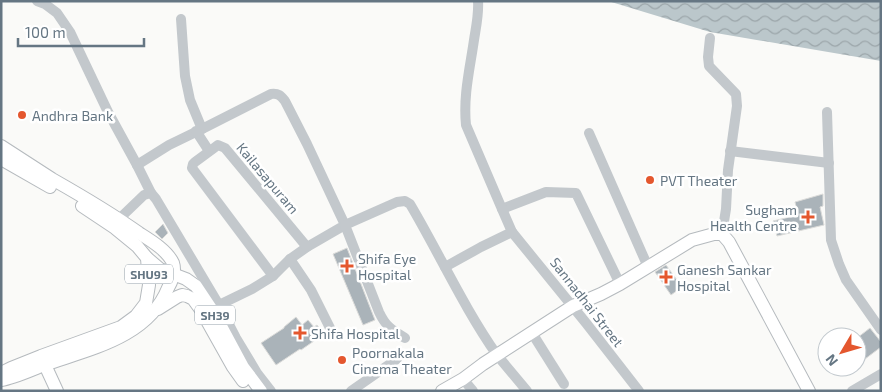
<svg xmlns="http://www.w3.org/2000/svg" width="882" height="392" font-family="'Exo 2',sans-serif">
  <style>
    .water { fill: url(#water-waves) }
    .building { fill: #aab3b9; stroke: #dcdcda }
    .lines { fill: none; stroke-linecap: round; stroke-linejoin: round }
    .major-casing { stroke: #b5babe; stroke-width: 14 }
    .minor { stroke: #c3c8cc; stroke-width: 10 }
    .major { stroke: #fff; stroke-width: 12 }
    .poi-dot { fill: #e4572e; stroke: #fff; stroke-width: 2 }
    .labels { text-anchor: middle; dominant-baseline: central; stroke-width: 5; stroke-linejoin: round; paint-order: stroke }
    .shield { fill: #fff; stroke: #939fa8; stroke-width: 1 }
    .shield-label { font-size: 12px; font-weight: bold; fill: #657683 }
    .poi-label { font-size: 14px; fill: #657683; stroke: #fff; text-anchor: start }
    .street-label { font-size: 14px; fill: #657683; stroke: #fff }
  </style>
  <defs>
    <pattern id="water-waves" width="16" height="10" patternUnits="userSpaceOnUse" patternTransform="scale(1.25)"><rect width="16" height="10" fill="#bbc7cb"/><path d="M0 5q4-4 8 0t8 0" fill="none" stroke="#9ca6aa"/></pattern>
  </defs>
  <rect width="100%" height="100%" fill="#fafaf8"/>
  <path class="water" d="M608,1H881V61L710,32Z"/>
  <g class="building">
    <path d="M823,194V206L820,207L824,225L777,236L773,221L798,215L795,202Z"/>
    <path d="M163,224L168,233L162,239L155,232Z"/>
    <path d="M347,248L375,320L363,325L333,254Z"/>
    <path d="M666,265L682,287L671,295L655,272Z"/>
    <path d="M296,317L302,325L308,320L314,327L317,325L324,334L301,350L300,349L276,365L261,343L284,328V327Z"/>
    <path d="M870,328L881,342V347L857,365V338Z"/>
  </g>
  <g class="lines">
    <defs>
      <g id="major">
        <path d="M1,146C18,157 35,168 52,179C82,196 111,213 139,233C150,240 167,250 173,263C176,272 172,281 168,288C148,338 89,349 44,365C31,370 14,378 1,380"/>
        <path d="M1,159L50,187"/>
        <path d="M147,258L160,269L186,279L196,286L214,313L243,367L261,391"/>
        <path d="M158,309L177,297L182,295L187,296L193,299L201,310L233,367L243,381"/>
        <path d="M45,365L57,391"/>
        <path d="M1,373L11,368L41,356L121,327L136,316L146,303L149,285L147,258L137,246L115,228L82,206"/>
        <path d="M442,391L463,379L483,364L573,306L601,294L620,284L692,240L714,234H722L729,242L809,391"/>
      </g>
    </defs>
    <use href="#major" class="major-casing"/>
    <g class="minor">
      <path d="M37,1L45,4L57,13L70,32L108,112L137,165L169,145L202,129"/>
      <path d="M181,19L185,76L190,100L202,129L271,94C279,93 281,96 285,101L307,144L345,225L307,247L290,259L273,276L252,289L219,305"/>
      <path d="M710,38L708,57L709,66L736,94L737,106L728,170L726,209L722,234"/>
      <path d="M827,112L831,240L839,264L846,280L881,330"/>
      <path d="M196,131L209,151"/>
      <path d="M589,133L648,267"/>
      <path d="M730,151L829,163"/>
      <path d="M137,165L151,193"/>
      <path d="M502,209L546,192L576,193L620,284"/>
      <path d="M119,219L144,195L151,193L156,199L219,305L236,338L257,373L271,391"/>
      <path d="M512,232L586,323L639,391"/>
      <path d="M290,259L311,290L330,328"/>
      <path d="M445,267L481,247L512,232L502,209L466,125C463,96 470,68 474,40C476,27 479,14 478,1"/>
      <path d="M273,276L192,168L193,164L195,162L214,148L218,145L225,148L307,247"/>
      <path d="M532,333L564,384"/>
      <path d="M405,338C392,330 386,327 379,312L345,225L397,202L405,201L410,204C439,253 464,308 497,355C507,367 517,379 527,391"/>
      <path d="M463,379L473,391"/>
      <path d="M351,391L397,359"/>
      <path d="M852,391L881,374"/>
    </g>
    <use href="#major" class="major"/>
  </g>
  <g class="poi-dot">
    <circle cx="22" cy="115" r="5"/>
    <circle cx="650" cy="180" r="5"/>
    <path d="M805.5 209.5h5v5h5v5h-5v5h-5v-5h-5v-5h5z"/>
    <path d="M344.5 258.5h5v5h5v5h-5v5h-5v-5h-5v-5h5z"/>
    <path d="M663.5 269.5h5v5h5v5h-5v5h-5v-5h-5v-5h5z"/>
    <path d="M297.5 325.5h5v5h5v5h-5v5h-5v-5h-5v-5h5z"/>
    <circle cx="342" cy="360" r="5"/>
  </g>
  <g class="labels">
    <g class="shield">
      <rect x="125" y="264.5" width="48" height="19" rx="4"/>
      <rect x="195" y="305.5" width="40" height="19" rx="4"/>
    </g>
    <g class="shield-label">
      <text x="149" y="274">SHU93</text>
      <text x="215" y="315">SH39</text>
    </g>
    <g class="poi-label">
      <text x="32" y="115">Andhra Bank</text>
      <text x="660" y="180">PVT Theater</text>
      <text x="797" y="209" text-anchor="end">Sugham<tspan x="797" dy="16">Health Centre</tspan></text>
      <text x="358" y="258">Shifa Eye<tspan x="358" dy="16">Hospital</tspan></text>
      <text x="677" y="269">Ganesh Sankar<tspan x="677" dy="16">Hospital</tspan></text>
      <text x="311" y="333">Shifa Hospital</text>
      <text x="352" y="352">Poornakala<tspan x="352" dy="16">Cinema Theater</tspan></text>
    </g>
    <g class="street-label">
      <text transform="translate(268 178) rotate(50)">Kailasapuram</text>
      <text transform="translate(587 302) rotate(52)">Sannadhai Street</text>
    </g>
  </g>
  <rect width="882" height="392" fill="none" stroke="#657683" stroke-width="5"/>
  <g transform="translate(842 352) rotate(232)"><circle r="24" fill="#ffffff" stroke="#c1c8cd"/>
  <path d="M0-4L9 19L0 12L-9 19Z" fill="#e4572e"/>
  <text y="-8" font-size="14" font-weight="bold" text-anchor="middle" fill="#657683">N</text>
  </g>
  <path d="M18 38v8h126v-8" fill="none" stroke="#657683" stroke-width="2.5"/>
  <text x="25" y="38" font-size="15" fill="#657683" stroke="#ffffff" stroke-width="4" paint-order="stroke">100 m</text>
</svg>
